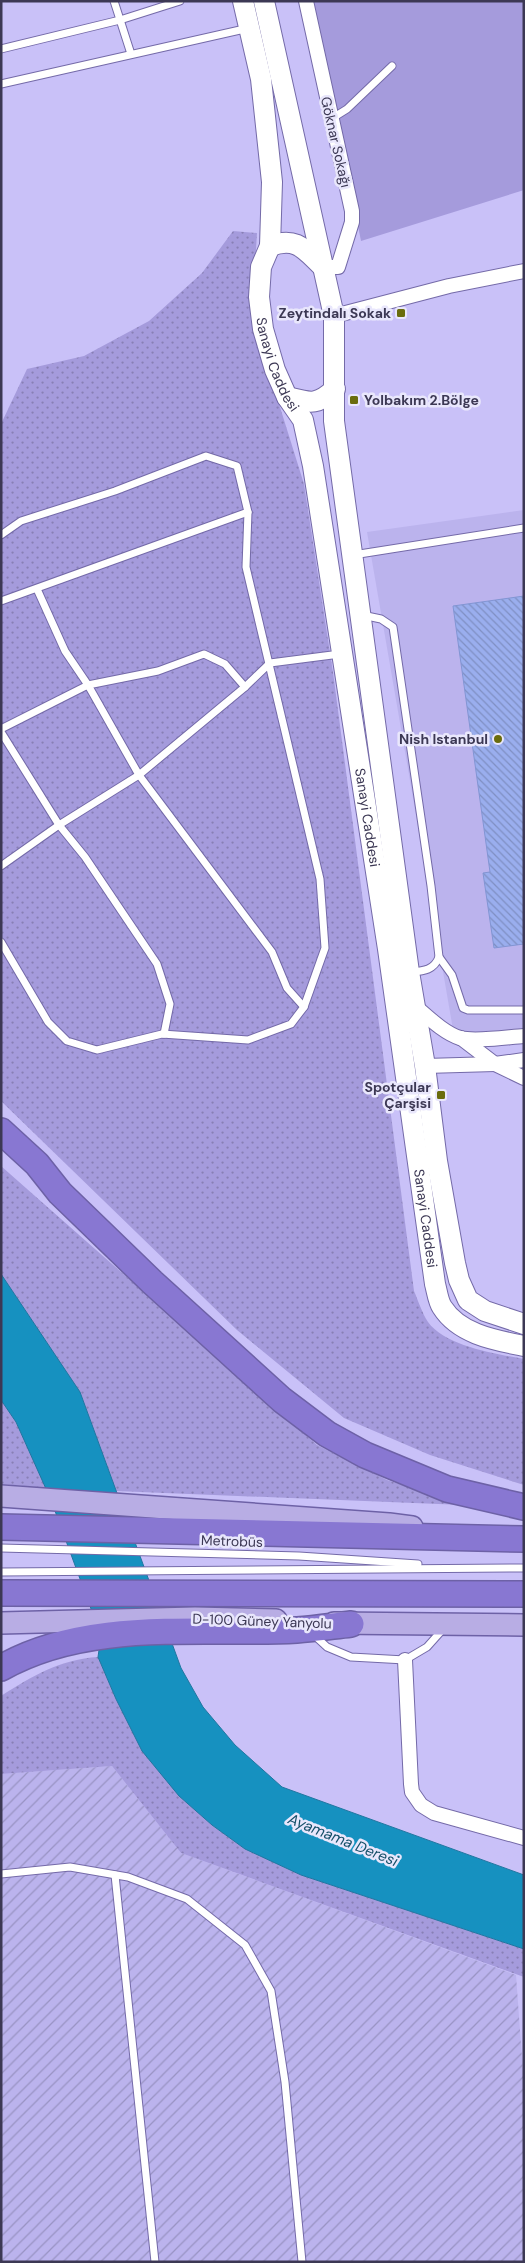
<svg xmlns="http://www.w3.org/2000/svg" width="525" height="2263" font-family="'DM Sans',sans-serif">
  <style>
    .built { fill: #bbb3ed }
    .industrial { fill: url(#industrial-furrows) }
    .grass { fill: url(#grass-dots) }
    .park { fill: #a59bdc }
    .water { fill: #1691c0; stroke: #2176a0 }
    .building { fill: url(#building-back-hatch); stroke: #8295d3 }
    .lines { fill: none; stroke-linecap: round; stroke-linejoin: round }
    .lane-casing { stroke: #746aa8; stroke-width: 9 }
    .street-casing { stroke: #746aa8; stroke-width: 16 }
    .secondary-casing { stroke: #746aa8; stroke-width: 22 }
    .primary-casing { stroke: #6d61a6; stroke-width: 24 }
    .highway-casing { stroke: #6d61a6; stroke-width: 28 }
    .lane { stroke: #fff; stroke-width: 7 }
    .street { stroke: #fff; stroke-width: 14 }
    .secondary { stroke: #fff; stroke-width: 20 }
    .primary { stroke: #b8ade4; stroke-width: 21 }
    .highway { stroke: #8877d2; stroke-width: 25 }
    .poi-dot { fill: #6a6c0d; stroke: #e9e7fc; stroke-width: 2 }
    .labels { text-anchor: middle; dominant-baseline: central; stroke-width: 5; stroke-linejoin: round; paint-order: stroke }
    .street-label { font-size: 14px; fill: #3c3854; stroke: #e9e7fc }
    .poi-label { font-size: 14px; font-weight: bold; fill: #3c3854; stroke: #e9e7fc; text-anchor: end }
    .water-label { font-size: 15px; font-style: italic; fill: #144f68; stroke: #e9e7fc }
  </style>
  <defs>
    <pattern id="industrial-furrows" width="10" height="10" patternUnits="userSpaceOnUse" patternTransform="scale(1.25)"><rect width="10" height="10" fill="#bbb3ed"/><path d="M-1 1l2-2M0 10L10 0M9 11l2-2" fill="none" stroke="#9993c3"/></pattern>
    <pattern id="grass-dots" width="8" height="8" patternUnits="userSpaceOnUse" patternTransform="scale(1.25)"><rect width="8" height="8" fill="#a59bdc"/><path d="M2 2h.1M6 6h.1" fill="none" stroke="#887fb5" stroke-width="1.8" stroke-linecap="round"/></pattern>
    <pattern id="building-back-hatch" width="6" height="6" patternUnits="userSpaceOnUse" patternTransform="scale(1.25)"><rect width="6" height="6" fill="#9aaeee"/><path d="M-1 5l2 2M0 0l6 6M5-1l2 2" fill="none" stroke="#7f8fc3"/></pattern>
  </defs>
  <rect width="100%" height="100%" fill="#c9c1f8"/>
  <path class="built" d="M524,510V1031L455,1041L367,532Z"/>
  <path class="industrial" d="M112,1766L181,1853L516,1975L524,2086V2262H1V1774Z"/>
  <g class="grass">
    <path d="M233,231L257,233L255,266L260,343L304,484L333,672L414,1291C418,1300 422,1313 428,1322C445,1346 496,1354 524,1359V1485L430,1455L344,1418L237,1330L1,1101V424L27,369L84,356L149,321L202,273Z"/>
    <path d="M1,1166L317,1445L387,1480L463,1505L116,1491L80,1392L1,1274Z"/>
    <path d="M1,1400L16,1422L47,1488L1,1484Z"/>
    <path d="M98,1657L116,1699L179,1796L212,1825L245,1849L301,1875L524,1949V1977L181,1853L112,1766L1,1774V1696C32,1676 61,1659 98,1657Z"/>
  </g>
  <path class="park" d="M313,1H524V190L361,241Z"/>
  <path class="water" d="M1,1274L80,1392L181,1668L203,1707L235,1745L282,1787L524,1875V1949L301,1875L245,1849L212,1825L179,1796L142,1751L116,1699L98,1657L101,1636L51,1500L16,1422L1,1400Z"/>
  <path class="building" d="M524,596V944L494,948L483,873L490,872L453,606Z"/>
  <g class="lines">
    <defs>
      <g id="lane">
        <path d="M114,1L131,54"/>
        <path d="M1,49L120,20L180,1"/>
        <path d="M1,84L249,28"/>
        <path d="M331,119L347,109L392,66"/>
        <path d="M1,535L21,521L115,491L206,456L237,466L248,512L246,567L320,879L325,948L304,1007L291,1024L248,1040L162,1034L97,1050L67,1041L48,1022L1,942"/>
        <path d="M353,555L524,528"/>
        <path d="M37,589L65,651L88,685L158,671L204,654L225,664L245,687"/>
        <path d="M1,601L248,512"/>
        <path d="M362,615L381,619L393,627L431,886L439,957C434,970 424,971 412,972"/>
        <path d="M1,729L88,685L139,775L272,952L287,988L304,1007"/>
        <path d="M1,732L59,825L85,857L157,964L170,1004L164,1034"/>
        <path d="M1,866L59,825L139,775L245,687L270,663L340,654"/>
        <path d="M439,957L452,975L463,1008L468,1010H524"/>
        <path d="M1,1548L299,1556L418,1564"/>
        <path d="M1,1572L524,1568"/>
        <path d="M314,1635L327,1647L351,1657L405,1660L427,1647L444,1628"/>
        <path d="M1,1874L70,1867L128,1877L187,1899L245,1945L271,1991L285,2082L302,2262"/>
        <path d="M115,1875L155,2262"/>
      </g>
      <g id="street">
        <path d="M306,1L352,211V222L338,267H323"/>
        <path d="M334,316L449,286L524,271"/>
        <path d="M415,1006C428,1017 444,1033 460,1038C475,1042 508,1037 524,1036"/>
        <path d="M461,1038L495,1064L524,1078"/>
        <path d="M425,1066L495,1064L524,1060"/>
        <path d="M405,1660L411,1784L412,1792L421,1805L434,1813L524,1838"/>
      </g>
      <g id="secondary">
        <path id="s1" d="M243,1L261,79L272,182L270,246L261,267L259,297L263,329L275,370L287,397L303,420L313,466L388,949L435,1284C437,1291 438,1301 442,1307C459,1334 494,1340 524,1346"/>
        <path d="M264,1L334,316V421L409,972L425,1066L437,1161L455,1263L459,1280L468,1300L485,1311L524,1324"/>
        <path d="M270,246C297,236 305,250 323,267"/>
        <path d="M287,397C311,403 316,406 335,389"/>
      </g>
      <g id="primary">
        <path d="M1,1496L389,1524L412,1527"/>
        <path d="M1,1623L195,1618L276,1620"/>
        <path d="M334,1623L524,1625"/>
      </g>
      <g id="highway">
        <path d="M1,1131L37,1164L60,1193L152,1282L282,1400L327,1434L365,1455L447,1489L524,1507"/>
        <path d="M1,1527L524,1539"/>
        <path d="M1,1593L524,1594"/>
        <path d="M1,1668C89,1618 200,1635 297,1630C315,1629 333,1626 351,1624"/>
      </g>
    </defs>
    <use href="#lane" class="lane-casing"/>
    <use href="#street" class="street-casing"/>
    <use href="#secondary" class="secondary-casing"/>
    <use href="#primary" class="primary-casing"/>
    <use href="#highway" class="highway-casing"/>
    <use href="#lane" class="lane"/>
    <use href="#street" class="street"/>
    <use href="#secondary" class="secondary"/>
    <use href="#primary" class="primary"/>
    <use href="#highway" class="highway"/>
  </g>
  <g class="poi-dot">
    <rect x="396" y="308" width="10" height="10" rx="2.5"/>
    <rect x="349" y="395" width="10" height="10" rx="2.5"/>
    <circle cx="498" cy="739" r="5"/>
    <rect x="436" y="1090" width="10" height="10" rx="2.5"/>
  </g>
  <g class="labels">
    <g class="street-label">
      <text transform="translate(336 142) rotate(77)">Göknar Sokağı</text>
      <text stroke="none"><textPath href="#s1" startOffset="371">Sanayi Caddesi</textPath></text>
      <text stroke="none"><textPath href="#s1" startOffset="836">Sanayi Caddesi</textPath></text>
      <text stroke="none"><textPath href="#s1" startOffset="1241">Sanayi Caddesi</textPath></text>
      <text transform="translate(232 1541) rotate(2)">Metrobüs</text>
      <text transform="translate(262 1621) rotate(2)">D-100 Güney Yanyolu</text>
    </g>
    <g class="poi-label">
      <text x="391" y="313">Zeytindalı Sokak</text>
      <text x="364" y="400" text-anchor="start">Yolbakım 2.Bölge</text>
      <text x="488" y="739">Nish Istanbul</text>
      <text x="431" y="1087">Spotçular<tspan x="431" dy="16">Çarşisi</tspan></text>
    </g>
    <g class="water-label">
      <text transform="translate(343 1840) rotate(22)">Ayamama Deresi</text>
    </g>
  </g>
  <rect width="525" height="2263" fill="none" stroke="#3c3854" stroke-width="5"/>
</svg>
